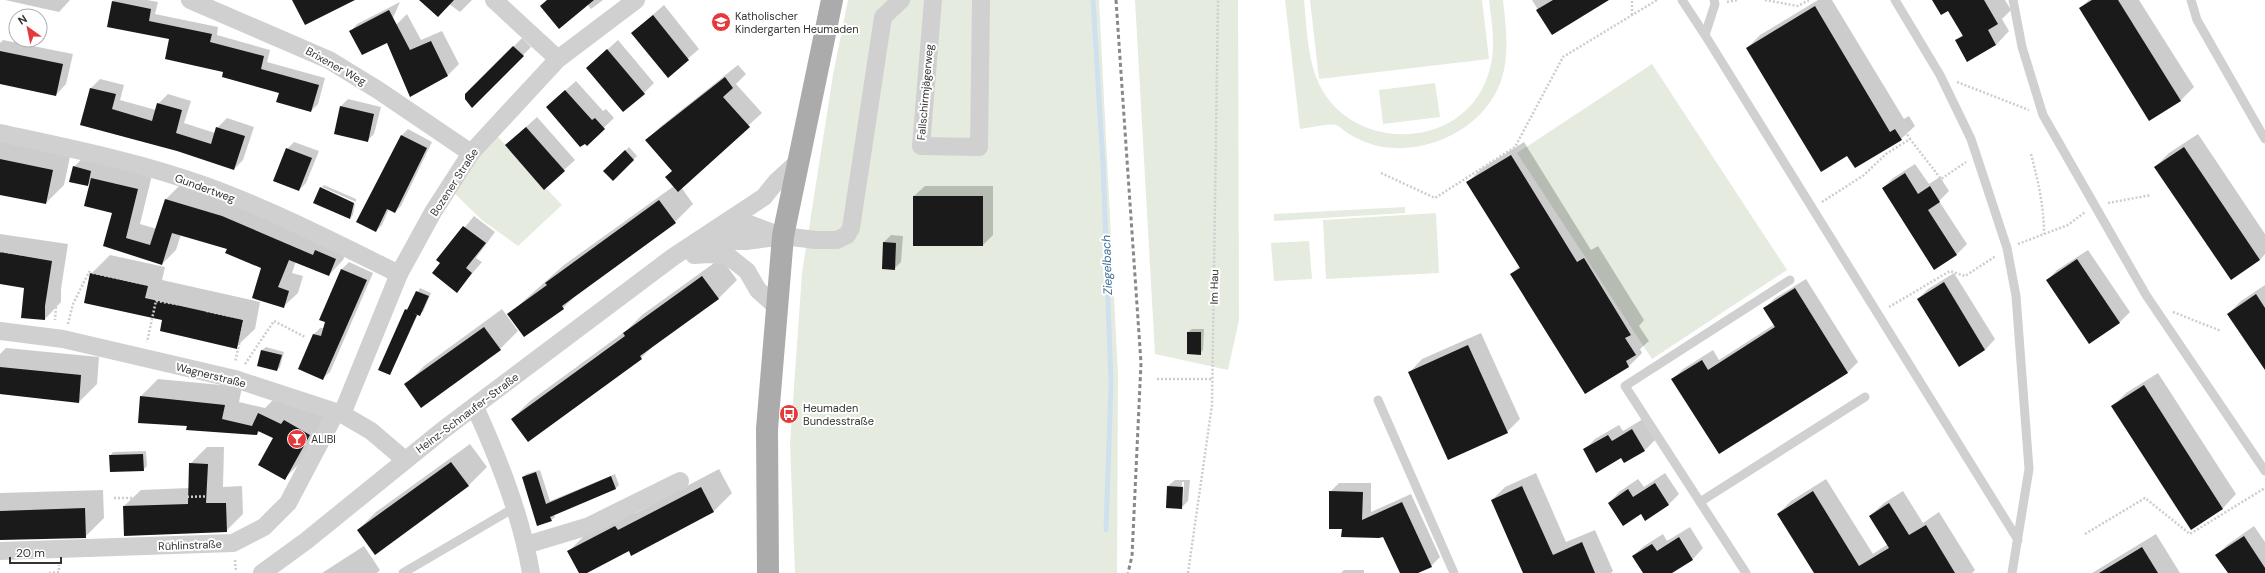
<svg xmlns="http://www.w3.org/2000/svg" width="2265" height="573" font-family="'DM Sans',sans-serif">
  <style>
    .green { fill: #e5ecdf }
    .shadow { fill: #0003; fill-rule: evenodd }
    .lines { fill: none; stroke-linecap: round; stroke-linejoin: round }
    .stream { stroke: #cfe0ee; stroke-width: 5 }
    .building { fill: #1a1a1a }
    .path { stroke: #cdcdcd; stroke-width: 2.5; stroke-dasharray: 2 2; stroke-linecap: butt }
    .service { stroke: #d0d0d0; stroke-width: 9 }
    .minor { stroke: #d0d0d0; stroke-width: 18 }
    .primary { stroke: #ababab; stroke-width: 22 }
    .rail { stroke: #888; stroke-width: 3; stroke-dasharray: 4 3; stroke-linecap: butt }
    .labels { text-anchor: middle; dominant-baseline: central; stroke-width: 4; stroke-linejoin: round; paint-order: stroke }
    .poi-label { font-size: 11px; fill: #333; stroke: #fff; text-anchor: start }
    .street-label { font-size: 11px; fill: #333; stroke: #fff }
    .water-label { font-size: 12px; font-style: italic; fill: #3f6f96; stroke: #fff }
  </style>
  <rect width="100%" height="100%" fill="#fff"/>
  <g class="green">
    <path d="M848,0H1099L1118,375L1117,573H795L790,444L802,273L833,75Z"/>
    <path d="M1135,0H1238L1239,320L1228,370L1155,354Z"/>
    <path d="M1285,0H1304C1307,28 1307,60 1320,86C1355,154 1464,150 1488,75C1497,50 1492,25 1489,0H1503C1506,27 1510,54 1501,81C1484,128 1430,154 1383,147C1371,145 1359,140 1349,134C1345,132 1341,127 1336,125C1330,123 1308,128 1300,129Z"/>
    <path d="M1310,0H1482L1489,59L1319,79Z"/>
    <path d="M1652,64L1787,270L1652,359L1517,153Z"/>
    <path d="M1435,83L1440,117L1383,124L1379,90Z"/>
    <path d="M496,135L562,205L518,246L482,220L452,191Z"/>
    <path d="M1405,207V213L1274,221V214Z"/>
    <path d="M1436,213L1439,273L1326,279L1323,220Z"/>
    <path d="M1309,241L1312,279L1274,281L1271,243Z"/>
  </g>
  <g class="shadow">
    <path d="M5,0H70L59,12Z"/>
    <path d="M114,0H147L158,2L155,14L218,27L217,35L270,50L267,62L325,78L318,104L311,111L280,92L224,71L170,39L113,1Z"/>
    <path d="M421,0H472L460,12L449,4Z"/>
    <path d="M584,0H603L591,9Z"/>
    <path d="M1532,0H1607L1553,34Z"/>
    <path d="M1818,0H1832L1904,119L1909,116L1915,126L1901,139L1848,155L1747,48L1760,35Z"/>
    <path d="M1933,0H2005L2011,10L2002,19L2009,31L1996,45L1956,41L1963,34L1948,9Z"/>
    <path d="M2089,0H2139L2194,87L2180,101L2080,8Z"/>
    <path d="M400,2L385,36L407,14L421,40L442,31L459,64L448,75L410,96L385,37L351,31L357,24Z"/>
    <path d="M664,5L699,49L668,76L632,33Z"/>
    <path d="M522,38L531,47L472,107L466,95Z"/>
    <path d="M3,40L73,54L66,84L56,95L0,83V43Z"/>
    <path d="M618,40L654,83L644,93L587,68Z"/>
    <path d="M738,65L746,74L736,84L762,113L681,187L693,204L675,222L578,293L563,308L509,314L564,265L674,186L673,171L647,140L660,127Z"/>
    <path d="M100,79L124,85L120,100L156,110L158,104L168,94L191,101L184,123L215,133L217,128L227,118L254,127L243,160L234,169L190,154L81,125L91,88Z"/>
    <path d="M576,81L603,111L606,109L614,118L587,144L558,97Z"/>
    <path d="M348,99L381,107L374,134L367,141L341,106Z"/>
    <path d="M537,117L575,160L544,188L506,145Z"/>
    <path d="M408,129L432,142L401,206L395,212L389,209L382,225L376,231L402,135Z"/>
    <path d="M2198,134L2265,234V254L2260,260L2155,167L2169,153Z"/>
    <path d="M0,141L71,152L64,185L46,203L0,194Z"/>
    <path d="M294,142L319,151L306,183L299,190L287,149Z"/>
    <path d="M1524,142L1591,250L1598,246L1644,320L1639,326L1649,341L1640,349L1642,353L1629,366L1585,393L1511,274L1520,266L1468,182L1481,169Z"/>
    <path d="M629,147L637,156L613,180L604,171Z"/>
    <path d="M92,148L152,175L140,224L157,229L166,199L180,185L350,245L343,260L329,275L296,261L292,273L303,276L298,293L283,307L262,267L228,249L181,234L176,250L162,264L104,245L114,213L91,182L87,185L74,167Z"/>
    <path d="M1915,164L1929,184L1940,177L1949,191L1939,201L1967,244L1957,254L1934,268L1883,188L1893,178Z"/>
    <path d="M324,185L356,199V202L322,187Z"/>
    <path d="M925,186H993V235L983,245L914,196Z"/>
    <path d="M321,189L355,204L353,215L350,218Z"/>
    <path d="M474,216L495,232L476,258L482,262L457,291L441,262L438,260Z"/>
    <path d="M0,234L68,244L61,289V302L45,319L25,287L0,283Z"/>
    <path d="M891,235L903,236L901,262L894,269L884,242Z"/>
    <path d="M2088,250L2130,312L2120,322L2089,343L2047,281L2057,270Z"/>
    <path d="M110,255L165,267L162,280L260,302L255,329L236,347L163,319L91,274Z"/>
    <path d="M721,258L737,280L719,298L656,343L641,358L512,419L530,401L627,330L642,315Z"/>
    <path d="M349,262L373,273L330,372L323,378L313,335L320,328H324L326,321L320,319L342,269Z"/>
    <path d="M1954,273L1995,339L1985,350L1959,366L1918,299L1928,289Z"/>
    <path d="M1806,279L1858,362L1847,373L1672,380L1683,369L1713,350L1719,360L1775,324L1765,308L1775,298Z"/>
    <path d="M2265,285V369L2228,314L2241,301Z"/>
    <path d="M420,288L431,293L423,312L418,314L390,374L406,309L410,307Z"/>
    <path d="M502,309L518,331L500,349L406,385L424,366Z"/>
    <path d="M1192,329H1204L1203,350L1200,354L1188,332Z"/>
    <path d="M1481,333L1520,419L1507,432L1409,373L1422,359Z"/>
    <path d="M266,347L284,352L280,367L277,370L262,350Z"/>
    <path d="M6,348L99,357L97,384L79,402L0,394V354Z"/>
    <path d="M2158,373L2236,494L2223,508L2191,529L2112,407L2126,393Z"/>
    <path d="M158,379L242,387L239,402L265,408L277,396L327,417L302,461L284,479L275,438L260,431L257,434L188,425L141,396Z"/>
    <path d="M1643,419L1655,440L1645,450L1624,462L1622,457L1584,450L1595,439L1619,425L1623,431Z"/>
    <path d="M470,444L487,467L469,485L358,530L376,512Z"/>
    <path d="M207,447H224L223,487L242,486L243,514L226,531L124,506L141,490L189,488L190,464Z"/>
    <path d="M146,451L147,466L143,470L110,456L113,452Z"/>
    <path d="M719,469L732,493L714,511L631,554L629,550L585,573H580L569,551L587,533L634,508L636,513Z"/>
    <path d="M540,470L550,501L615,474L619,485L616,488L554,514L555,517L551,520L523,477L526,474Z"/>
    <path d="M1536,473L1566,542L1595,530L1613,571L1611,573H1524L1492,500L1505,487Z"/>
    <path d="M1665,473L1679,494L1669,504L1646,519L1641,513L1609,503L1619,492L1638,479L1644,487Z"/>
    <path d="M1826,479L1873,554L1888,544L1870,516L1884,503L1903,491L1923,523L1939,512L1975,570L1972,573H1815L1778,514L1791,501Z"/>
    <path d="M1175,480H1190L1188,501L1181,508L1168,486ZM1182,482H1184L1183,502H1181Z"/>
    <path d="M1339,483H1371V512L1411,494L1440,557L1431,566L1416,573H1401L1383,535L1343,528L1330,492Z"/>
    <path d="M103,490L104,518L85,537L0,539V493Z"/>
    <path d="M2254,526L2265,542V573H2229L2217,555L2227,545Z"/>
    <path d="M1690,527L1703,548L1693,559L1670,573H1644L1633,556L1644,546L1663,534L1667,541Z"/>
    <path d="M2156,534L2180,573H2092Z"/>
    <path d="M364,546L380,570L377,573H322Z"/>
    <path d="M1344,570H1364V573H1341Z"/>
  </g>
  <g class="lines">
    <path class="stream" d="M1093,0L1103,164L1111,383L1106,530"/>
  </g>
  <g class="building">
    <path d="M292,0H355L305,25Z"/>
    <path d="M419,0H454L438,17Z"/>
    <path d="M547,0H594L559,29L540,6Z"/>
    <path d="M1553,0H1609L1552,35L1536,10Z"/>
    <path d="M1932,0H1984L1998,24L1988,30L1996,45L1967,62L1955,40L1963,36L1948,11L1941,15Z"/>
    <path d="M2092,0H2118L2181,101L2149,121L2079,8Z"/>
    <path d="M112,1L151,9L149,21L212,34L210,42L264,56L261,69L319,85L311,112L276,102L279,93L222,77L223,72L165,59L169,39L107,27Z"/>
    <path d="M1815,6L1890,132L1895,129L1902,140L1855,168L1847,156L1821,172L1746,48Z"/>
    <path d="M389,10L410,50L431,41L448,76L410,97L387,43L362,55L349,31Z"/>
    <path d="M653,15L689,60L668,78L631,33Z"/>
    <path d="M513,46L524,56L472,108L465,99V94Z"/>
    <path d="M607,49L645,94L623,112L586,68Z"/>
    <path d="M0,51L63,64L56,96L0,84Z"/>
    <path d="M725,77L733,88L723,97L750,127L678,192L665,177L672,171L645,140Z"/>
    <path d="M90,88L116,94L112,109L152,121L157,103L182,110L176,133L211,144L216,127L245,136L234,170L177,151L80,125Z"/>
    <path d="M565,90L592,120L595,118L605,129L587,146L585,144L580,147L546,107Z"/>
    <path d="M340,106L374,114L368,142L334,134Z"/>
    <path d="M526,127L565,171L544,190L505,145Z"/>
    <path d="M401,135L427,148L395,213L387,209L376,232L356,222Z"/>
    <path d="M2184,147L2260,260L2231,280L2154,167Z"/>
    <path d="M286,148L312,158L299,191L273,181Z"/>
    <path d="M625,150L634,160L613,181L603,171Z"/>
    <path d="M1511,155L1577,262L1584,258L1631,335L1625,338L1636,355L1626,361L1629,367L1585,394L1510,274L1520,268L1466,182Z"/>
    <path d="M0,159L53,170L46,204L0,195Z"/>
    <path d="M73,166L91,171L88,186L69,182Z"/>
    <path d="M1905,173L1918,194L1930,186L1940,202L1928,210L1957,255L1934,270L1882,188Z"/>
    <path d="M91,178L138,189L126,238L150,245L165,199L222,216L313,255L315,250L336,259L329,276L289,260L278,287L289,291L284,308L252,298L261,268L225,253L227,249L172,233L162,265L103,246L112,213L84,206Z"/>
    <path d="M320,187L354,203L350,219L313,203Z"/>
    <rect x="913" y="196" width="70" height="50"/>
    <path d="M659,200L676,223L562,306L564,309L524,337L507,314L547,285L545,283Z"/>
    <path d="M463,226L486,243L466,268L472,273L457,293L432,273L440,263L436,260Z"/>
    <path d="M883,242L896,243L895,270L882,269Z"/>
    <path d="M0,252L52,261L45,306V320L21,318L24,288L0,284Z"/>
    <path d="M2077,259L2120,323L2089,344L2046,280Z"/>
    <path d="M341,269L367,280L323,380L298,369L313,334L321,336L325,322L319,320Z"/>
    <path d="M90,273L148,286L145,298L243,320L237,349L160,331L162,320L84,303Z"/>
    <path d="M702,276L719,299L640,356L642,359L528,442L511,419L625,336L623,333Z"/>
    <path d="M1944,282L1985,350L1959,367L1917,299Z"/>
    <path d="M1795,288L1848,373L1719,454L1671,379L1702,360L1708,370L1775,327L1763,308Z"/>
    <path d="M416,291L429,296L420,316L413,313L417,315L390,375L378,370L405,309L407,310Z"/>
    <path d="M2256,294L2265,308V370L2227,314Z"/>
    <path d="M484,327L501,350L421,408L404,384Z"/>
    <path d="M1187,332H1201V355L1187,354Z"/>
    <path d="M1468,345L1508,433L1448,460L1408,372Z"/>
    <path d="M261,350L282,355L277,371L257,366Z"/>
    <path d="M0,367L81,375L79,403L0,394Z"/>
    <path d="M2144,385L2223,509L2191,530L2111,406Z"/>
    <path d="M140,396L225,405L222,419L252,426L258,413L281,424L284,420L310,435L285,480L258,465L273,438L258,431L257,435L186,430L187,426L138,423Z"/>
    <path d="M1632,429L1645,451L1624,463L1621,458L1596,473L1583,449L1608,435L1612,441Z"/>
    <path d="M143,454L144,471L110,472L109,455Z"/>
    <path d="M451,462L469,486L375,555L357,530Z"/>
    <path d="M189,463L208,464L206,503H226L227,532L124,536L123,506L188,504Z"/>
    <path d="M536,472L546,504L611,476L616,489L550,517L552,521L537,526L522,477Z"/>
    <path d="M1655,483L1669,505L1645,521L1641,514L1623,526L1608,503L1628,489L1633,497Z"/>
    <path d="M1167,486L1183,487L1182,509L1166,508Z"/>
    <path d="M1522,486L1553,555L1582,542L1595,573H1523L1491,500Z"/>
    <path d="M701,487L714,512L631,556L629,551L587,573H579L567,551L615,526L618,530Z"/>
    <path d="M1329,491L1363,492L1362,520L1402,502L1432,567L1418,573H1400L1383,537L1379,538L1341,537L1342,529H1329Z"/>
    <path d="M1813,491L1859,566L1889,548L1869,516L1889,503L1909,535L1926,525L1955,573H1814L1777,514Z"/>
    <path d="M85,508L86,538L0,540V511Z"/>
    <path d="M2244,536L2265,568V573H2228L2215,555Z"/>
    <path d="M1679,537L1693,560L1672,573H1643L1632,556L1652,544L1657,551Z"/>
    <path d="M2142,547L2158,573H2099Z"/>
  </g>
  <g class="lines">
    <g class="path">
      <path d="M1765,0L1798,6L1809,0"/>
      <path d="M1828,0L1910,139"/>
      <path d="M1727,2L1738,0"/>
      <path d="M1632,15V0"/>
      <path d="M1957,82L2029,110"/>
      <path d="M2031,154C2038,181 2044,206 2044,234"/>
      <path d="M1381,173L1435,198L1515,147L1563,57L1657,0"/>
      <path d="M114,183L115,176"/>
      <path d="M1822,202L1864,175L1886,154L1910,139L1941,179L1966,162"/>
      <path d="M2108,203L2151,195"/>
      <path d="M2018,244L2068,225L2085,212"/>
      <path d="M0,251L53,259L59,265L55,320"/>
      <path d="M156,301L203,308L207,311L245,319L235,362"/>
      <path d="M1889,307L1950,271L1965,276L1996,256"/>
      <path d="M2173,312L2221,331"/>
      <path d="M68,324L73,304L89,272L159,287L147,342"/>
      <path d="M13,364V349"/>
      <path d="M245,364L274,321L305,337"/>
      <path d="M60,371V355"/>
      <path d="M1157,379H1212"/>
      <path d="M165,396V380"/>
      <path d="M211,400L212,390"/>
      <path d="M175,497L230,496"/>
      <path d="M114,498H165"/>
      <path d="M2085,534L2145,498L2190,534L2265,488"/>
      <path d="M235,560L236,572"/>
      <path d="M49,573L59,572V565"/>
      <path d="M1188,573L1212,405L1218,0"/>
    </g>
    <g class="service">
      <path d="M1682,0L1705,35"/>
      <path d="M1714,0L1715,4L1705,35L2018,540"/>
      <path d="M1895,0L1940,75L1971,139L2007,248L2016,296L2029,469L2012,573"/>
      <path d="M2013,0L2022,47L2043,115L2146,295L2265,471"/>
      <path d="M2191,0L2197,20L2265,139"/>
      <path d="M1378,400L1454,573"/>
      <path d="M1700,502L1865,397"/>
      <path d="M403,573L514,508"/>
      <path d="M1746,573L1625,386L1790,280"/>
    </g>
    <g class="minor">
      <path d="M190,0L329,60L378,90L471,153"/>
      <path d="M494,0L558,59"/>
      <path d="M933,0L921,146L979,147L981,0"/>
      <path d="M0,133C69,148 139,162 206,186C272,210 336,243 399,274"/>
      <path d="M721,226L749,224L781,236"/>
      <path d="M695,249L718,241H746L783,236L816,240H837L847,235L851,228L883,17L901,0"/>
      <path d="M694,255L709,254L728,256L747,271L758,290L777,307"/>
      <path d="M0,331L63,339L235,379L342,414L371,431L405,460"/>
      <path d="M475,407C499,460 521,515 531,573"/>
      <path d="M342,414L399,274L433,212L471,153L558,59L636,0"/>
      <path d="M526,545L589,526L680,481"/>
      <path d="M0,551L233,543L264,527L288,503L336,412"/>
      <path d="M262,573L306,541L443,430L673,257L764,197L776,182L798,162"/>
    </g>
    <path class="primary" d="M768,573L767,429L783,236L832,0"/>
    <path class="rail" d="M1116,0L1141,363L1132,556L1128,573"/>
  </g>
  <defs>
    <symbol id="school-disc" viewBox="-11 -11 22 22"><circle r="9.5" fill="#e5393c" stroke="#fff"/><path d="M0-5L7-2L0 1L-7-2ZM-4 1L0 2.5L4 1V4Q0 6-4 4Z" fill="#fff"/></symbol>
    <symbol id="bus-disc" viewBox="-11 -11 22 22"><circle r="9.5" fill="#e5393c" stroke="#fff"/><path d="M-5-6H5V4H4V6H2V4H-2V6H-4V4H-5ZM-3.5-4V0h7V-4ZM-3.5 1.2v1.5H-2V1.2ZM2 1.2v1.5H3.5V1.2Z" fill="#fff"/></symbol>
    <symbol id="bar-disc" viewBox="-11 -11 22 22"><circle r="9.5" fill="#e5393c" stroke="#fff"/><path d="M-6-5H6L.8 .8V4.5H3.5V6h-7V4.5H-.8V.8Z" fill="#fff"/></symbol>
  </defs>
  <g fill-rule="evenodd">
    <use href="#school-disc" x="710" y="11" width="22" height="22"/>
    <use href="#bus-disc" x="778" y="403" width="22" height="22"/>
    <use href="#bar-disc" x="286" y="428" width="22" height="22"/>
  </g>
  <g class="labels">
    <g class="poi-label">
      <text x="735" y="16">Katholischer<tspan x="735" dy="13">Kindergarten Heumaden</tspan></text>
      <text x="803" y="408">Heumaden<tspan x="803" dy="13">Bundesstraße</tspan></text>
      <text x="311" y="439">ALIBI</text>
    </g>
    <g class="street-label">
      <text transform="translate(336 66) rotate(29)">Brixener Weg</text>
      <text transform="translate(925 92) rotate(-85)">Fallschirmjägerweg</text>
      <text transform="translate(454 182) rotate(-57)">Bozener Straße</text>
      <text transform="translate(205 188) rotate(20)">Gundertweg</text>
      <text transform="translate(1214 287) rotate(-89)">Im Hau</text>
      <text transform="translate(211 375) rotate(14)">Wagnerstraße</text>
      <text transform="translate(467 413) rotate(-37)">Heinz-Schnaufer-Straße</text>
      <text transform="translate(190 545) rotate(-2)">Rühlinstraße</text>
    </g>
    <g class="water-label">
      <text transform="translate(1107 265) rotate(-92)">Ziegelbach</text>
    </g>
  </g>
  <g transform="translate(28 28) rotate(327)"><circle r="19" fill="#ffffff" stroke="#adadad"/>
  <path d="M0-3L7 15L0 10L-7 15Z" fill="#e5393c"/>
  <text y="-6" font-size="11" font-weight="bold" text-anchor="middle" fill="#333333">N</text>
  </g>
  <path d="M10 557v6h51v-6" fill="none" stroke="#333333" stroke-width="2"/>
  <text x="16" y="557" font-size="12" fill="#333333" stroke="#ffffff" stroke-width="3" paint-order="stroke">20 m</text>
</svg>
